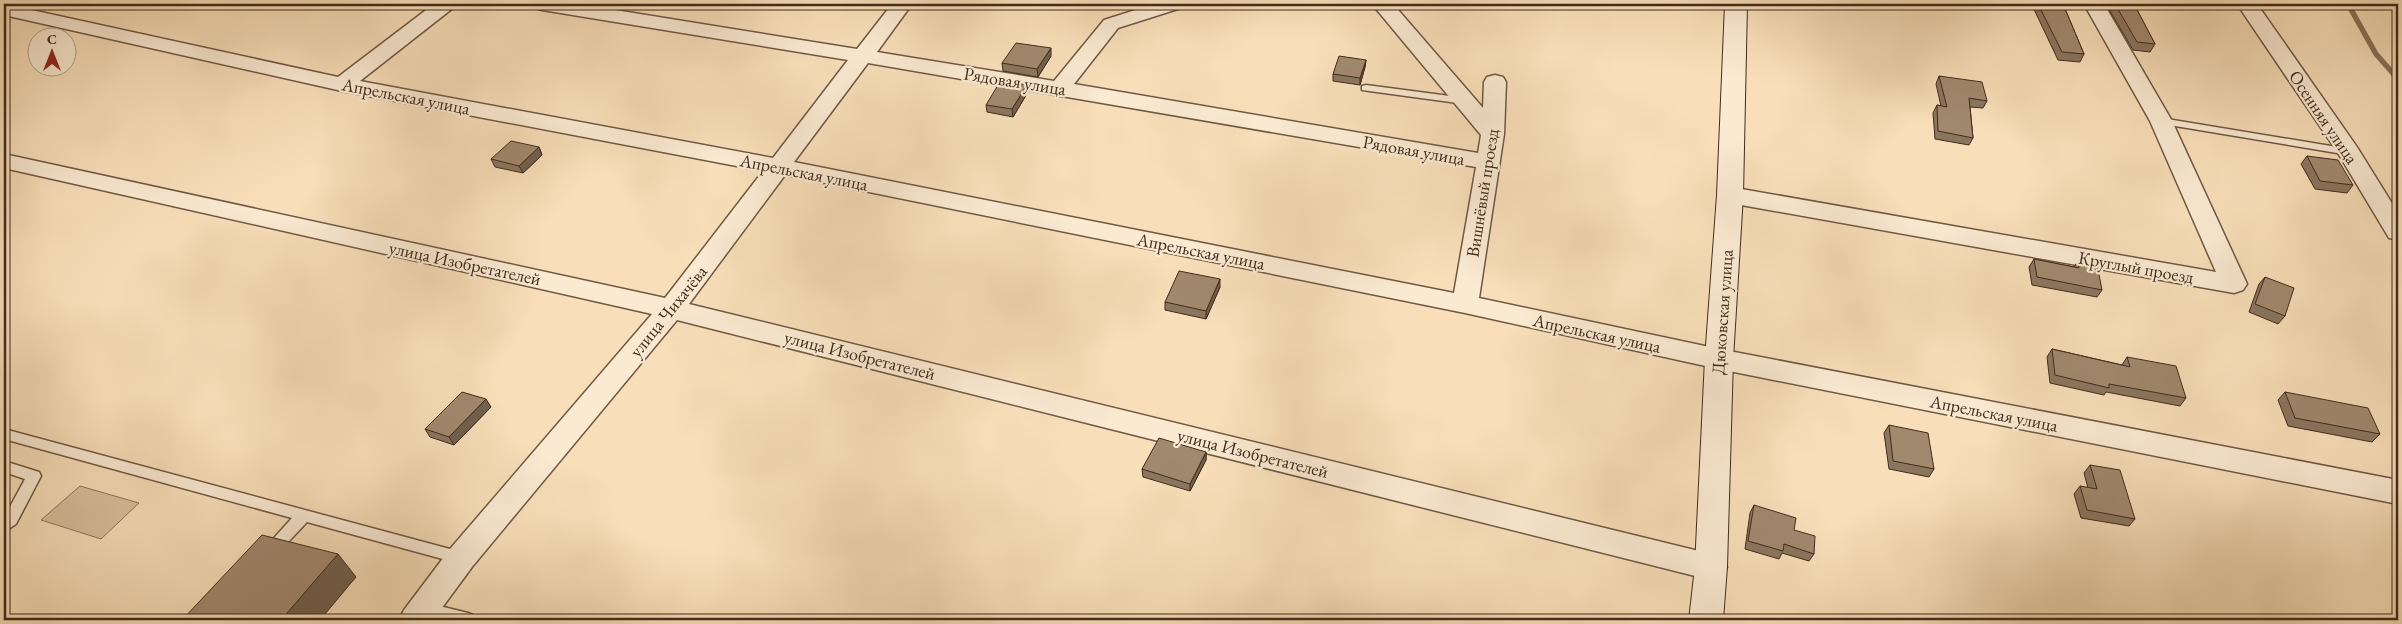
<svg xmlns="http://www.w3.org/2000/svg" width="2402" height="624" font-family="'EB Garamond',serif">
  <style>
    .green { fill: #d9c09e; stroke: #8e765e }
    .lines { fill: none; stroke-linecap: round; stroke-linejoin: round }
    .stream { stroke: #8a725b; stroke-width: 5.5 }
    .lane-casing { stroke: #705844; stroke-width: 3 }
    .street-casing { stroke: #705844; stroke-width: 3 }
    .secondary-casing { stroke: #422b1d; stroke-width: 2 }
    .lane { fill: #faead2; fill-rule: evenodd }
    .street { fill: #faead2; fill-rule: evenodd }
    .secondary { fill: #faead2; fill-rule: evenodd }
    .wall { fill: #8a765f; stroke: #422b1d }
    .shaded-wall { fill: #71604d; stroke: #422b1d }
    .building { fill: #a1896e; stroke: #422b1d }
    .labels { text-anchor: middle; dominant-baseline: central; stroke-width: 4.5; stroke-linejoin: round; paint-order: stroke }
    .street-label { font-size: 18px; fill: #422b1d; stroke: #faead2 }
  </style>
  <rect width="100%" height="100%" fill="#f8dfb9"/>
  <filter id="stains"><feTurbulence type="fractalNoise" baseFrequency=".004" numOctaves="4"/><feColorMatrix values="0 0 0 0 .2 0 0 0 0 .09 0 0 0 0 .02 0 0 0 .5 -.17"/></filter>
  <radialGradient id="worn" r=".72"><stop offset=".6" stop-color="#630" stop-opacity="0"/><stop offset="1" stop-color="#630" stop-opacity=".3"/></radialGradient>
  <path class="green" d="M80,486L139,503L101,539L41,520Z"/>
  <g class="lines">
    <path class="stream" d="M2348,4L2376,54L2398,79"/>
    <defs>
      <g id="lane">
        <path d="M1366,85L1465,98L1470,101L1465,104L1362,90V86Z"/>
        <path d="M2161,118L2349,149L2354,152L2349,155L2157,123L2156,121Z"/>
        <path d="M4,429L461,552L466,554L468,558L466,562L461,564L307,522L275,556L270,558L265,556L263,552L265,548L292,518L4,439Z"/>
        <path d="M4,461L39,472L41,476L16,524L4,532V518L25,479L4,472Z"/>
        <path d="M423,602L468,613L473,615L476,620C456,621 437,620 418,614L415,609L418,604Z"/>
      </g>
      <g id="street">
        <path d="M4,4L338,77L434,4H456L453,8L360,81L773,158L848,60L542,10L535,8L532,4H578L857,49L892,4H912L877,52L1054,81L1104,20L1154,4H1184L1181,8L1118,28L1074,84L1478,153L1481,135L1372,4H1393L1483,108L1484,82L1487,77L1495,75L1503,77L1506,82L1504,134L1479,298L1719,349L2398,480V504L1719,369L1465,313L785,175L689,304L1711,554L1722,558L1727,567L1722,576L1711,580L677,320L472,567L433,620H399L404,610L450,549L652,314L4,168V154L665,298L763,171L342,91L4,15ZM868,63L1476,167L1454,293L794,162Z"/>
        <path d="M2084,4H2104L2172,121L2247,284L2243,290L2234,293L1730,203L1722,200L1718,195L1722,190L1730,187L2216,272L2150,121Z"/>
        <path d="M2237,4H2257L2357,147L2398,213V240L2389,238L2338,153Z"/>
      </g>
      <path id="secondary" d="M1725,4H1747L1743,195L1733,359L1727,567L1723,620H1689L1695,567L1705,359L1717,195Z"/>
    </defs>
    <use href="#lane" class="lane-casing"/>
    <use href="#street" class="street-casing"/>
    <use href="#secondary" class="secondary-casing"/>
    <use href="#lane" class="lane"/>
    <use href="#street" class="street"/>
    <use href="#secondary" class="secondary"/>
  </g>
  <g class="wall">
    <path d="M2032,4H2063L2084,54L2080,62L2058,60L2032,5Z"/>
    <path d="M2108,4H2134L2155,44L2150,52L2133,50L2107,6Z"/>
    <path d="M1051,56L1038,77L1003,71L1002,63Z"/>
    <path d="M1366,60L1365,67L1360,85L1333,81V74Z"/>
    <path d="M1939,76L1987,101L1983,108L1970,107L1973,138L1969,145L1935,139L1933,113L1937,105L1941,106L1936,84Z"/>
    <path d="M1028,92L1013,117L987,112L986,105Z"/>
    <path d="M539,147L542,155L523,173L495,167L491,159Z"/>
    <path d="M2307,156L2353,185L2347,193L2315,189L2301,164Z"/>
    <path d="M2034,259L2074,267L2078,261L2102,290L2097,297L2032,285L2029,267Z"/>
    <path d="M2265,277L2285,316L2278,324L2249,312L2259,284Z"/>
    <path d="M1220,287L1206,319L1165,310V302Z"/>
    <path d="M2052,349L2122,365L2127,357L2186,398L2180,406L2106,392L2104,395L2050,383L2047,357Z"/>
    <path d="M2285,392L2380,434L2372,442L2288,426L2278,400Z"/>
    <path d="M491,407L454,445L430,437L425,429Z"/>
    <path d="M1889,425L1934,469L1929,477L1889,469L1884,433Z"/>
    <path d="M1206,452V460L1190,491L1143,477L1142,469Z"/>
    <path d="M2090,465L2135,519L2129,526L2081,518L2074,494L2080,486L2088,488L2084,473Z"/>
    <path d="M1754,505L1794,530L1814,554L1809,561L1782,553L1779,559L1745,549L1750,513Z"/>
  </g>
  <g class="shaded-wall">
    <path d="M1051,48V56L1038,77L1037,69Z"/>
    <path d="M1366,60L1365,67L1360,85V78Z"/>
    <path d="M1027,85L1028,92L1013,117L1012,109Z"/>
    <path d="M539,147L542,155L523,173L519,166Z"/>
    <path d="M1220,279V287L1206,319V311Z"/>
    <path d="M486,399L491,407L454,445L449,437Z"/>
    <path d="M1206,452V460L1190,491V484Z"/>
    <path d="M338,554L356,577L320,620H281Z"/>
  </g>
  <g class="building">
    <path d="M2038,4H2063L2084,54L2062,52Z"/>
    <path d="M2115,4H2134L2155,44L2137,42Z"/>
    <path d="M1016,43L1051,48L1037,69L1002,63Z"/>
    <path d="M1339,56L1366,60L1360,78L1333,74Z"/>
    <path d="M1939,76L1982,82L1987,101L1969,98L1973,138L1938,131L1937,105L1947,107Z"/>
    <path d="M1001,80L1027,85L1012,109L986,105Z"/>
    <path d="M511,141L539,147L519,166L491,159Z"/>
    <path d="M2307,156L2338,160L2353,185L2320,181Z"/>
    <path d="M2034,259L2079,268L2078,261L2097,264L2102,290L2037,277Z"/>
    <path d="M1179,271L1220,279L1206,311L1165,302Z"/>
    <path d="M2265,277L2294,288L2285,316L2255,304Z"/>
    <path d="M2052,349L2130,367L2127,357L2176,366L2186,398L2109,384V388L2055,375Z"/>
    <path d="M462,392L486,399L449,437L425,429Z"/>
    <path d="M2285,392L2368,408L2380,434L2295,418Z"/>
    <path d="M1889,425L1928,433L1934,469L1893,461Z"/>
    <path d="M1159,438L1206,452L1190,484L1142,469Z"/>
    <path d="M2090,465L2120,470L2135,519L2087,510L2080,486L2097,489Z"/>
    <path d="M1754,505L1796,518L1794,530L1815,536L1814,554L1784,544L1783,551L1748,541Z"/>
    <path d="M262,535L338,554L281,620H182Z"/>
  </g>
  <g class="labels">
    <g class="street-label">
      <text transform="translate(1015 81) rotate(9)">Рядовая улица</text>
      <text transform="translate(406 96) rotate(11)">Апрельская улица</text>
      <text transform="translate(2324 117) rotate(56)">Осенняя улица</text>
      <text transform="translate(1414 150) rotate(10)">Рядовая улица</text>
      <text transform="translate(804 172) rotate(11)">Апрельская улица</text>
      <text transform="translate(1482 193) rotate(-81)">Вишнёвый проезд</text>
      <text transform="translate(1201 251) rotate(11)">Апрельская улица</text>
      <text transform="translate(465 263) rotate(12)">улица Изобретателей</text>
      <text transform="translate(2136 267) rotate(10)">Круглый проезд</text>
      <text transform="translate(668 311) rotate(-51)">улица Чихачёва</text>
      <text transform="translate(1722 312) rotate(-86)">Дюковская улица</text>
      <text transform="translate(1597 333) rotate(12)">Апрельская улица</text>
      <text transform="translate(860 355) rotate(14)">улица Изобретателей</text>
      <text transform="translate(1994 413) rotate(11)">Апрельская улица</text>
      <text transform="translate(1253 453) rotate(14)">улица Изобретателей</text>
    </g>
  </g>
  <rect width="2402" height="624" fill="none" stroke="#f8dfb9" stroke-width="20"/>
  <rect x="5" y="5" width="2392" height="614" fill="none" stroke="#422b1d" stroke-width="2.5"/>
  <rect x="10" y="10" width="2382" height="604" fill="none" stroke="#422b1d"/>
  <g transform="translate(52 52)"><circle r="24" fill="#faead2" stroke="#b09e8a"/>
  <path d="M0-4L9 19L0 12L-9 19Z" fill="#8f2418"/>
  <text y="-8" font-size="14" font-weight="bold" text-anchor="middle" fill="#422b1d">С</text>
  </g>
  <rect width="100%" height="100%" filter="url(#stains)"/>
  <rect width="100%" height="100%" fill="url(#worn)"/>
</svg>
